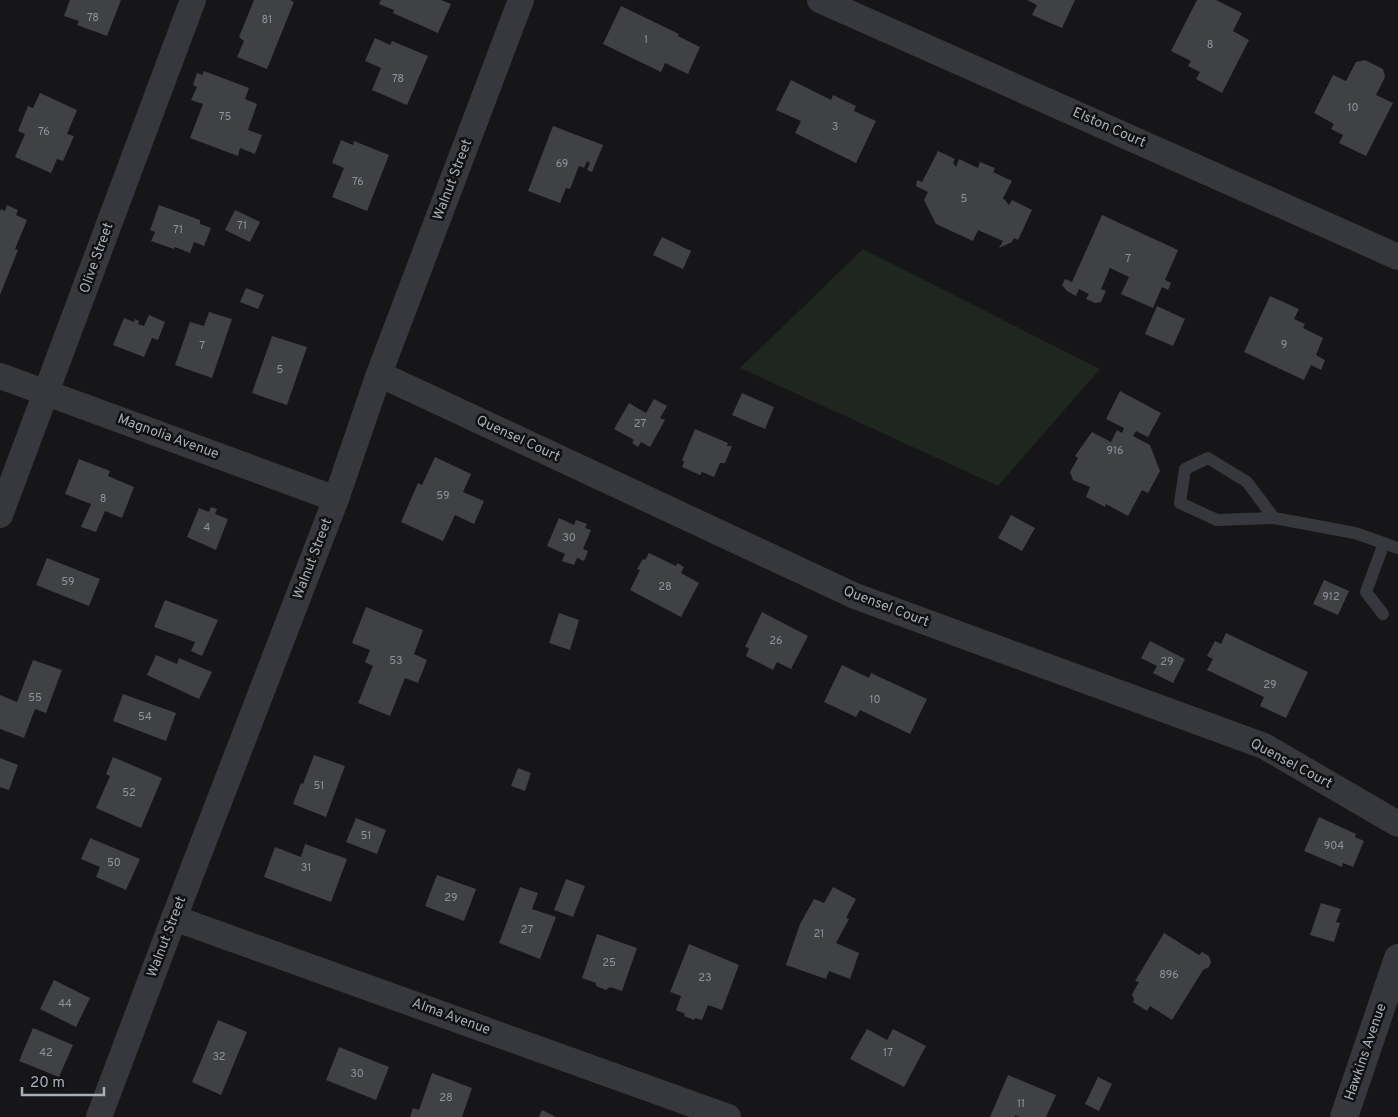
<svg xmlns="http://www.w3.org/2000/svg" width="1398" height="1117" font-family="Overpass,sans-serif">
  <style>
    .green { fill: #1e261f }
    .building { fill: #404145 }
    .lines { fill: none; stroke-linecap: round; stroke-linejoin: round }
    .service { stroke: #37383d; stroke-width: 12 }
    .minor { stroke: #37383d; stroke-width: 26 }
    .tertiary { stroke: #37383d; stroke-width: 28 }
    .labels { text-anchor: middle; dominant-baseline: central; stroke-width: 5; stroke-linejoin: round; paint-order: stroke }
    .number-label { font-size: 11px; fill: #8e929b }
    .street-label { font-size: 14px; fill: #a8adb8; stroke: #111113 }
  </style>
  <rect width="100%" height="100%" fill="#161618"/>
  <path class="green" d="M863,249L1100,369L998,486L740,368Z"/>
  <g class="building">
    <path d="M70,0H121L107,36L77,25L79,21L64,16Z"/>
    <path d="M254,0H290L294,2L267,69L237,57L244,41L239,37Z"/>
    <path d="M381,0H441L451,4L438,33L393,13L394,10L379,4Z"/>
    <path d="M1027,0H1075L1062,28L1032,15L1037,5Z"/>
    <path d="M1197,0H1216L1242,13L1233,31L1249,40L1222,93L1196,79L1200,72L1188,66L1191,61L1171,51Z"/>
    <path d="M621,6L679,34L678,36L700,47L688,74L665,63L661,72L603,44Z"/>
    <path d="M375,38L390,45L392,41L428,56L407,105L372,90L381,68L365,61Z"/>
    <path d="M1365,60L1383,69L1385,77L1376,95L1393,103L1366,156L1339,143L1343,135L1331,129L1334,124L1314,113L1333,75L1346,81L1356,62Z"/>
    <path d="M204,71L249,88L245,99L257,104L248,130L262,135L255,154L240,148L238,156L190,138L203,104L191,100L197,87L193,85L197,73L202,75Z"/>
    <path d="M791,80L831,100L833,95L856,106L854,111L876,121L856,163L795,133L801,121L776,110Z"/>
    <path d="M40,93L77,110L67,134L74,136L63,161L57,159L51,173L15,157L25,134L18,131L28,106L33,108Z"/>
    <path d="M553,126L603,145L592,172L587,170L590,163L587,161L584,168L579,166L570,189L566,188L560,203L528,191Z"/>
    <path d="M341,140L353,145L354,141L389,155L367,211L332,197L344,168L332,163Z"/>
    <path d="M938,151L955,159L953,163L956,167L959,159L978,168L980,162L995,168L993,172L1012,181L1003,198L1009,205L1012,200L1032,210L1018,240L1014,238L1012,242L999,248L1003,241L978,230L973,241L936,224L924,200L928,192L916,186L917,180L922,182Z"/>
    <path d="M7,205L18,210L16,215L27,220L15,249L18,250L0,295V211L1,209L5,211Z"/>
    <path d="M159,205L200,220V224L211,228L204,246L194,242L190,253L175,247L174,249L151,241L155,232L150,230Z"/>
    <path d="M235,210L260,222L250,242L225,230Z"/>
    <path d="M1102,215L1178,250L1165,280L1171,283L1168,290L1162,287L1153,308L1121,294L1129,277L1110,268L1101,289L1106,291L1101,302L1095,303L1086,299L1089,294L1079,289L1076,296L1067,291L1062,285L1065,279L1072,282Z"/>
    <path d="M662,237L691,251L683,269L653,255Z"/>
    <path d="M246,288L264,295L258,309L240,302Z"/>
    <path d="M1270,296L1299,309L1294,319L1305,324L1303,328L1323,338L1316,355L1325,360L1321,370L1311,365L1304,380L1244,352Z"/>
    <path d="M1157,306L1185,319L1173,346L1145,334Z"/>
    <path d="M209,312L232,319L212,378L175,365L190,322L204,326Z"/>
    <path d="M149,315L165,322L158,340L152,338L144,357L113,345L124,318L134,322L135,319L139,321L138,324L144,326Z"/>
    <path d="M272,336L307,347L287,405L252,393Z"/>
    <path d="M1120,391L1161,413L1148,437L1136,431L1133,436L1150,445L1160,471L1148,493L1142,490L1128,516L1106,504L1105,507L1086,497L1090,487L1073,480L1070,472L1078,458L1075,456L1092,432L1111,442L1117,430L1122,433L1124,428L1106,419Z"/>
    <path d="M742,393L774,407L765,429L732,415Z"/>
    <path d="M654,399L667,406L660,418L665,420L650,447L641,442L638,447L632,443L634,440L614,429L629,403L646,413Z"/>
    <path d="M695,429L728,443L727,446H732L725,463H720L714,477L702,472L700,475L682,467L684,462L682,460Z"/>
    <path d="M435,457L471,474L463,492L484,501L474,524L455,515L443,541L401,522L418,483L422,485Z"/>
    <path d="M79,459L110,471L108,476L134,487L122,518L105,511L96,532L81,527L91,504L65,494Z"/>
    <path d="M211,507L217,509L215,514L228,519L216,550L187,537L199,508L209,512Z"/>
    <path d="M1011,515L1035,528L1022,551L998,538Z"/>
    <path d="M559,518L574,525L576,520L587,524L585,528L591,530L583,549L588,551L584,561L577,558L574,565L562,561L565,554L547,546Z"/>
    <path d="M649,553L676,566L677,563L684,567L681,573L699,583L681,617L630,590L640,570L637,569L643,559L645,560Z"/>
    <path d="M47,558L100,579L89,606L36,585Z"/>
    <path d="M1324,580L1349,591L1338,615L1313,604Z"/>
    <path d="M165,600L218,620L202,656L191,651L195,642L154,627Z"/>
    <path d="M366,607L423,630L414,654L427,660L418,683L405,678L390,716L358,703L373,666L365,662L370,650L352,643Z"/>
    <path d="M762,612L808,636L791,669L777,662L773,670L746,656L749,648L745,647Z"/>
    <path d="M559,613L579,620L570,650L549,643Z"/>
    <path d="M1226,633L1308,672L1286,718L1260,706L1264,697L1207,670L1213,659L1207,656L1215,641L1221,644Z"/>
    <path d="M1150,641L1185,659L1173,683L1153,673L1157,666L1141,658Z"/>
    <path d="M156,655L177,664L179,658L212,672L199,699L147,675Z"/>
    <path d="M33,660L62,670L46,713L35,709L24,738L0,729V695L17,702Z"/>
    <path d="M842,665L869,678L871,673L927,699L910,734L860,710L856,717L824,702Z"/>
    <path d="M123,694L176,713L166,741L113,721Z"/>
    <path d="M314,755L345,766L326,817L293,804L301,783L303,784Z"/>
    <path d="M113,757L162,778L141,828L96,808L110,776L106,774Z"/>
    <path d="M0,758L18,765L9,790L0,787Z"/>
    <path d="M518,768L531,773L525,791L511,786Z"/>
    <path d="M1319,817L1356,834L1355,837L1364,841L1353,867L1343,863L1342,867L1304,851Z"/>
    <path d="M356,818L386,830L377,854L346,842Z"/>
    <path d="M90,838L140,859L126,890L96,877L100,867L81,859Z"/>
    <path d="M305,844L347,859L331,902L264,877L275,847L301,857Z"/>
    <path d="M437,875L476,889L464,921L425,906Z"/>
    <path d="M566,879L585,886L573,917L554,910Z"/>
    <path d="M520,887L538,893L532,909L556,917L540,959L499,943Z"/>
    <path d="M833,887L856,899L846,918L849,919L836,943L859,953L850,979L829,971L826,979L786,965L800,924L814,899L824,903Z"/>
    <path d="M1321,903L1341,909L1336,922L1340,923L1334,942L1310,935Z"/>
    <path d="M1164,933L1199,955L1202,952L1209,956L1211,962L1209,967L1203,970L1172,1020L1150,1006L1147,1011L1133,1002L1134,999L1132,994L1139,982L1135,981Z"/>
    <path d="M597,934L637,948L622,991L610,987L606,990L596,986V983L582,978Z"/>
    <path d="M689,944L739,965L722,1010L708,1005L702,1020L695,1018L694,1020L684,1016L685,1014L676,1010L681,996L670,992Z"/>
    <path d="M54,980L90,998L76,1027L40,1009Z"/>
    <path d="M218,1020L247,1032L221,1095L192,1082Z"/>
    <path d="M33,1028L73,1045L59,1077L19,1061Z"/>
    <path d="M867,1029L887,1040L893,1029L926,1046L904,1087L850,1059Z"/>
    <path d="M339,1047L389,1067L376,1100L326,1080Z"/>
    <path d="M432,1073L472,1088L462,1117H410L413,1108L419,1110Z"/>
    <path d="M1008,1075L1056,1095L1046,1117H1019L1015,1115V1117H990Z"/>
    <path d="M1098,1077L1112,1084L1099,1111L1085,1104Z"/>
    <path d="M542,1110L556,1117H539Z"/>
  </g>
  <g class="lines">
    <g class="service">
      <path d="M1274,518L1247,482L1208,458L1185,469L1180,503L1217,520L1274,518L1355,533L1398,548"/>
      <path d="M1383,614L1366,592L1384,543"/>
    </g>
    <g class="minor">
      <path d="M820,0L1398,257"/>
      <path d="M379,374L855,596L1264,746L1398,824"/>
      <path d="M0,376L336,499"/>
      <path d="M0,515L193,0"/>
      <path d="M174,918L728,1117"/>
      <path d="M99,1117L174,918L336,499L379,374L521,0"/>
    </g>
    <path class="tertiary" d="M1344,1117L1398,958"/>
  </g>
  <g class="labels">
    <g class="number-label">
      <text x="93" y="18">78</text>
      <text x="267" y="20">81</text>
      <text x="646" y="40">1</text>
      <text x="1210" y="45">8</text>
      <text x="398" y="79">78</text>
      <text x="1353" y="108">10</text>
      <text x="225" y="117">75</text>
      <text x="835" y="127">3</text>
      <text x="44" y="132">76</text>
      <text x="562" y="164">69</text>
      <text x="358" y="182">76</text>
      <text x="964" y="199">5</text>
      <text x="242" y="226">71</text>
      <text x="178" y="230">71</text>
      <text x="1128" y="259">7</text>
      <text x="1284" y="345">9</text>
      <text x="202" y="346">7</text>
      <text x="280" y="370">5</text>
      <text x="640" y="424">27</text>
      <text x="1115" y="451">916</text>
      <text x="443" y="496">59</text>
      <text x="103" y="499">8</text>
      <text x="207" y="528">4</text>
      <text x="569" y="538">30</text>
      <text x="68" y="582">59</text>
      <text x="665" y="587">28</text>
      <text x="1331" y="597">912</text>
      <text x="776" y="641">26</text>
      <text x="396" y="661">53</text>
      <text x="1167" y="662">29</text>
      <text x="1270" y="685">29</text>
      <text x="35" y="698">55</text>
      <text x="875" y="700">10</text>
      <text x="145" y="717">54</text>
      <text x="319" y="786">51</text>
      <text x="129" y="793">52</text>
      <text x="366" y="836">51</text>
      <text x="1334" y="846">904</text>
      <text x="114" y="863">50</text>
      <text x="306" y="868">31</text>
      <text x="451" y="898">29</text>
      <text x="527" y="930">27</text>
      <text x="819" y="934">21</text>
      <text x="609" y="963">25</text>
      <text x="1169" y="975">896</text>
      <text x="705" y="978">23</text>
      <text x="65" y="1004">44</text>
      <text x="46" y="1053">42</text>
      <text x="888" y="1053">17</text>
      <text x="219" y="1057">32</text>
      <text x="357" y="1074">30</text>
      <text x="446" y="1098">28</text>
      <text x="1021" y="1104">11</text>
    </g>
    <g class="street-label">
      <text transform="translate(1109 128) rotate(24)">Elston Court</text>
      <text transform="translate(453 180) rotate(-69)">Walnut Street</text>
      <text transform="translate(97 258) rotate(-70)">Olive Street</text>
      <text transform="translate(168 437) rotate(20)">Magnolia Avenue</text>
      <text transform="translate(518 439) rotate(25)">Quensel Court</text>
      <text transform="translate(313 559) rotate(-69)">Walnut Street</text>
      <text transform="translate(886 607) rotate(21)">Quensel Court</text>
      <text transform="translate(1291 764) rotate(28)">Quensel Court</text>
      <text transform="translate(167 937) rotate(-69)">Walnut Street</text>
      <text transform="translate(451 1017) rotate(20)">Alma Avenue</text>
      <text transform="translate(1366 1052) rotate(-71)">Hawkins Avenue</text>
    </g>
  </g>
  <path d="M22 1087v8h82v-8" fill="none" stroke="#a8adb8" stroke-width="2.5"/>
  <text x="30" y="1087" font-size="15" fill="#a8adb8" stroke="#111113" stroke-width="4" paint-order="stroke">20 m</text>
</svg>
